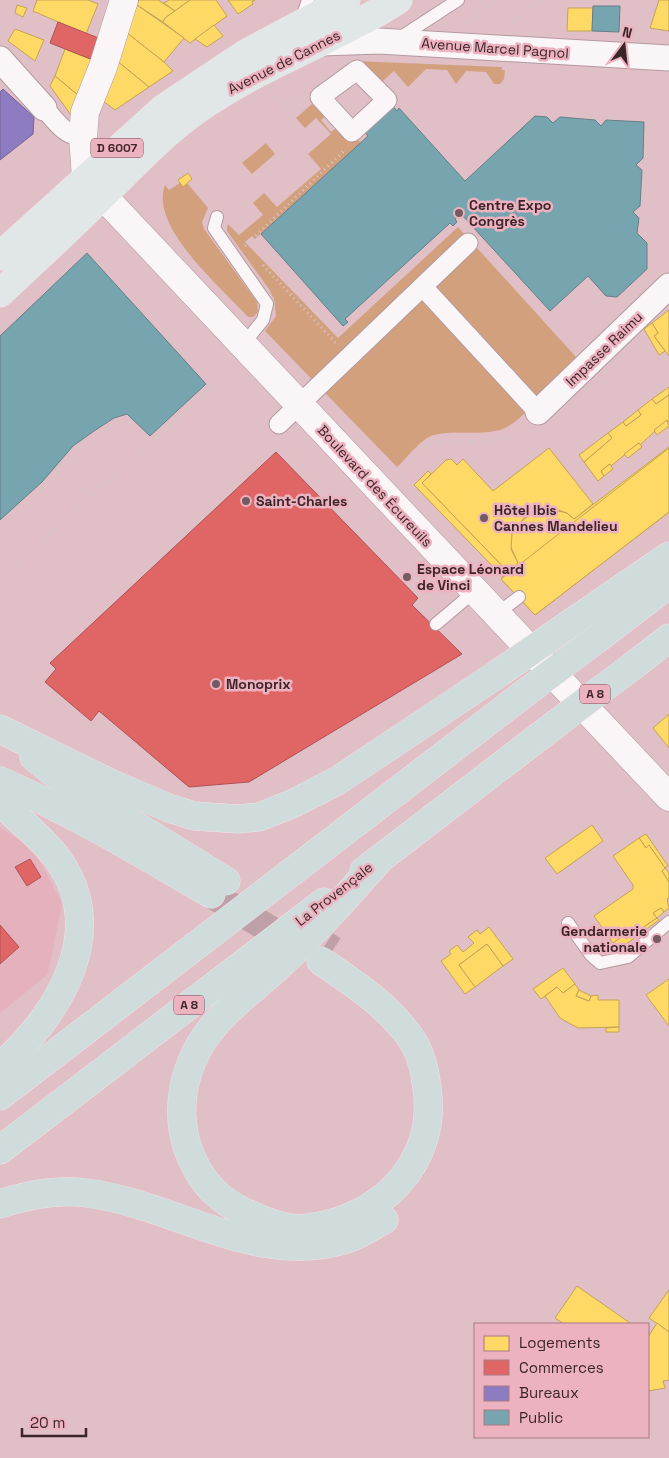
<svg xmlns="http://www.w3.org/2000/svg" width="669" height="1458" font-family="'Space Grotesk',sans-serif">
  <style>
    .built { fill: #e5b1bd }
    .green { fill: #d3a07e }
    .homes { fill: #ffd966; stroke: #c4a354 }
    .shops { fill: #e06666; stroke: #af5254 }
    .offices { fill: #8e7cc3; stroke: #756295 }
    .public { fill: #76a5af; stroke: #657f87 }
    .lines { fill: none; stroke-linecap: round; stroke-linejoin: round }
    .motorway-tunnel { stroke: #bfa0a8; stroke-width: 28; stroke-dasharray: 28 14; stroke-linecap: butt }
    .service-casing { stroke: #b39aa0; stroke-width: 14 }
    .pedestrian-casing { stroke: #b39aa0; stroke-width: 21 }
    .minor-casing { stroke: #b39aa0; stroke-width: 27 }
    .tertiary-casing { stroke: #b39aa0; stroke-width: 29 }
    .primary-casing { stroke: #f1e2e6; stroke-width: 29 }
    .motorway-casing { stroke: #f1e2e6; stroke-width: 29 }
    .path { stroke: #d3cacc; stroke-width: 3; stroke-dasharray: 1 4; stroke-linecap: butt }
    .service { stroke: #faf5f7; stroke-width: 12 }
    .pedestrian { stroke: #faf5f7; stroke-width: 19 }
    .minor { stroke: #faf5f7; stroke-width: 25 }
    .tertiary { stroke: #faf5f7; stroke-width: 28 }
    .primary { stroke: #e1e6e6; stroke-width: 28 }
    .motorway { stroke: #cfdcdb; stroke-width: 28 }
    .motorway-bridge-casing { stroke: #f1e2e6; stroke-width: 29; stroke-linecap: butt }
    .motorway-bridge { stroke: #cfdcdb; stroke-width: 28 }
    .poi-dot { fill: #755b61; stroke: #edb2bf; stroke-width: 2 }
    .labels { text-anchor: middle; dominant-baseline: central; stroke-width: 5; stroke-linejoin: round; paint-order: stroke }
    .shield { fill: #edb2bf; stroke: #714f57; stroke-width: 1 }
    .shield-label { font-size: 12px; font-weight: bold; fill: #3c252a }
    .street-label { font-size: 14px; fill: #3c252a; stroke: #edb2bf }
    .poi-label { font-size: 14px; font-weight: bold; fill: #3c252a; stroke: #edb2bf; text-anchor: start }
  </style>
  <rect width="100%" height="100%" fill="#e0bfc7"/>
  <path class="built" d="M0,828L32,847L62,903L48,974L0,1013Z"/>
  <g class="green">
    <path d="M353,61L502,67V70H505L504,79L500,84H494L486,72L466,71L456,84L447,70L426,69L408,87L394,71L375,88Z"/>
    <path d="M320,97L331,111L321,120L331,132L343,123L361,143L255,239L252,236L245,242L338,338L458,227L576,357C558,376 525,420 503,429C482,437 442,428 427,438C416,445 407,458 397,467L265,331L276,316L274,299L269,289L227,231V228L228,224L239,235L263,215L253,203L264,193L277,207L321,169L308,154L331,134L316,118L305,128L296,118Z"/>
    <path d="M266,143L275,154L252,174L242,163Z"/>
    <path d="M180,183L183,187L187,183L208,208L202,222L204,229L257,302L258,312L253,317H248C222,288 149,227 165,185L169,190Z"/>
  </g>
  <g class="homes">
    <path d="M37,0H88L98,4L86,34L33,11Z"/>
    <path d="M139,0H158L175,11L165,18L163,22L137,5Z"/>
    <path d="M169,0H190L175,11L164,3Z"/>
    <path d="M190,0H216L227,16L190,43L163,22L165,18Z"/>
    <path d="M228,0H255L252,2L253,4L238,14Z"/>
    <path d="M659,0H669V31L650,28Z"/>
    <path d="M17,5L27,8L23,17L15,13Z"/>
    <path d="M137,5L184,38L164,62L127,33Z"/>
    <path d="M568,8H593L592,31H567Z"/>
    <path d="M214,25L223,36L207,47L195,39Z"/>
    <path d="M15,29L44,40L35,61L8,41Z"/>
    <path d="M127,33L164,62L173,71L149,87L117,61Z"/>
    <path d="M65,49L93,60L79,96L55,76Z"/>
    <path d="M117,61L149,87L115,110L103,101Z"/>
    <path d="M55,76L79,96L71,115L50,86Z"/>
    <path d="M188,173L192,179L183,187L178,180Z"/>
    <path d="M669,310V356L654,336L658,333L652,323Z"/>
    <path d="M652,323L658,333L654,336L665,351L659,355L644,329Z"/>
    <path d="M669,387V395L656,404L652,399Z"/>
    <path d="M669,395V422L667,420L640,445L639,443L611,466L610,464L601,471L604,476L598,481L584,462L612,438L608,433L623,422L626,426L641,415L638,410L652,399L656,404Z"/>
    <path d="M638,410L641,415L626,426L623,422Z"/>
    <path d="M667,420L669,426L657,435L654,430Z"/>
    <path d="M608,433L612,438L584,462L579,455Z"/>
    <path d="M639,443L642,447L628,458L624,454Z"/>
    <path d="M669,447V512L535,615L501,579L518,563L510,545L512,533L517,525L532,513L550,509L567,513L574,519Z"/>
    <path d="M549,448L593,504L574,519L567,513L555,509L536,511L524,518L512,533L511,549L518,563L508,572L422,483L446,460L451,459L457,465L463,459L493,491Z"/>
    <path d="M669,448V512L535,615L501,579Z"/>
    <path d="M610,464L613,469L604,476L601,471Z"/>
    <path d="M428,471L431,474L422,483L508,572L503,577L414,485Z"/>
    <path d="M669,714V748L653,728Z"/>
    <path d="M592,825L603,841L557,874L545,858Z"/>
    <path d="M646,834L668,866L665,868L649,845L646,848L639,838Z"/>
    <path d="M639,838L646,848L649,845L665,868L662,871L669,882V898L667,899L669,908L664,912L661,908L653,913L657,918L626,939L623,936L613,943L594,916L633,889V885L613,856Z"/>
    <path d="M665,868L669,873V882L662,871Z"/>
    <path d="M661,908L664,912L657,918L653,913Z"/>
    <path d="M657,918L659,920L618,950L613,943L623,936L626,939Z"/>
    <path d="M489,927L513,959L503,966L487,944L459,965L475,987L465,994L441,961L451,954L449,951L457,945L463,952L474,943L468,937L477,930L480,934Z"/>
    <path d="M487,944L503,966L475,987L459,965Z"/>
    <path d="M563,968L575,984L563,993L557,987L541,999L533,989Z"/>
    <path d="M669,979V1026L646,995Z"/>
    <path d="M575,984L579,990L576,996L589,1001L591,996L598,995V1000H619V1027L578,1028L560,1018L545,996L557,987L563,993Z"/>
    <path d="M579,990L591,996L589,1001L576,996Z"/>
    <path d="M619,1027V1032H606V1028Z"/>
    <path d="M577,1286L630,1323L629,1324H564L555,1318Z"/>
    <path d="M669,1290V1332L649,1318Z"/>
    <path d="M657,1323L669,1332V1380L663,1381L665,1388L648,1391V1337Z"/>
  </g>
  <g class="shops">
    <path d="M58,22L101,39L93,60L50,43Z"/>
    <path d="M276,452L418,598L412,605L462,654L249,782L189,787L99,711L91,721L45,682L56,669L50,663Z"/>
    <path d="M30,859L41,877L27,886L15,867Z"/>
    <path d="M0,925L19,947L0,964Z"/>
  </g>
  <path class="offices" d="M3,89L34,117L33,134L0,160V92Z"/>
  <g class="public">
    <path d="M593,6H620L619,32L592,31Z"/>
    <path d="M387,100L397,111L399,108L465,181L535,116L547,117L553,123L560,117L595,120L601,126L606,120L644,122L643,158L636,165L642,170L640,206L633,212L639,218L637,233L647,243V269L617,297L606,296L588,276L550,311L461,214L455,219L457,222L453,226L450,223L345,319L348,322L343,326L261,234L368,136L359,126Z"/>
    <path d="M87,253L206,384L150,436L127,414L114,418L94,431L73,446L42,482L0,520V336Z"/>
  </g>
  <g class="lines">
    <g class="motorway-tunnel">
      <path d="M211,894L299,947"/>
      <path d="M290,922L333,950"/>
    </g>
    <defs>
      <g id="service">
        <path d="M301,21L308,0"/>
        <path d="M398,39L458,0"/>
        <path d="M217,217L214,228L267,304L263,320L242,346"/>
        <path d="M497,614L519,597"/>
        <path d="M436,624L475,591"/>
        <path d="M568,923L591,955L600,963L628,957L669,922"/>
      </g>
      <g id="pedestrian">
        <path d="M357,70L387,100L352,132L320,97Z"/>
        <path d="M44,108C55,120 65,137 83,136"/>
        <path d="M423,287L538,412"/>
        <path d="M279,424L468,243"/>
      </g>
      <g id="minor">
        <path d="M322,43L379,41L669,58"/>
        <path d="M0,59L44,108"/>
        <path d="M538,412L669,286"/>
      </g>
      <path id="tertiary" d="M124,0L103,67L85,112L83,136L86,178L669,797"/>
      <g id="primary">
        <path d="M0,256L164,108L245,54L346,0"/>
        <path d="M0,293C33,262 67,231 99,199C131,168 161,135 198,109C260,65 334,41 398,0"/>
      </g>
      <g id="motorway">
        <path d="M574,621L669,556"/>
        <path d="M601,636L669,584"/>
        <path d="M634,665L669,638"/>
        <path d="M0,729L112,784L169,808L194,816L238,819L259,817L292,804L337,781L499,673"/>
        <path d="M34,757L65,782L226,881"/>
        <path d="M0,781C73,812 142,854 211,894"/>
        <path d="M0,802C19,820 41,837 57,858C111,931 58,1016 0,1067"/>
        <path d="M364,871L557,723"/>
        <path d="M321,961C355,984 389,1006 412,1040C421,1053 425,1072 427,1088C438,1163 380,1220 307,1228C290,1231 266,1222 251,1215C227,1205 210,1192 197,1169C178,1135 177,1097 192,1061C209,1019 248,995 280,965C315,932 347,896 379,860"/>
        <path d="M0,1096L525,693"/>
        <path d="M0,1150L324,902"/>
        <path d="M0,1204C28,1195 56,1189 86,1193C172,1203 258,1268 347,1239C360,1235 372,1226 384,1220"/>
      </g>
    </defs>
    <use href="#service" class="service-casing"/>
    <use href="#pedestrian" class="pedestrian-casing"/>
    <use href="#minor" class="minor-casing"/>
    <use href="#tertiary" class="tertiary-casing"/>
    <use href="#primary" class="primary-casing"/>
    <use href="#motorway" class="motorway-casing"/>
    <g class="path">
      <path d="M466,23L498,0"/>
      <path d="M508,25L541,0"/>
      <path d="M271,94L279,106L302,92"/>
      <path d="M301,98L283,111L286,116L303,104"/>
      <path d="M140,201L149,185"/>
      <path d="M93,242L105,232"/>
      <path d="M245,246L345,150"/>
      <path d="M263,265L336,343"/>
      <path d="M0,329L17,313"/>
      <path d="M400,478L430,445L440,442L495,441L510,437L522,427"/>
      <path d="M0,552L16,565L234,368"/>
    </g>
    <use href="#service" class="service"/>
    <use href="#pedestrian" class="pedestrian"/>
    <use href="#minor" class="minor"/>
    <use href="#tertiary" class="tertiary"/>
    <use href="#primary" class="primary"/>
    <use href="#motorway" class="motorway"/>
    <defs>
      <g id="motorway-bridge">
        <path d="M499,673L574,621"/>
        <path d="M525,693L601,636"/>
        <path d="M557,723L634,665"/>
      </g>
    </defs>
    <use href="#motorway-bridge" class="motorway-bridge-casing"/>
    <use href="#motorway-bridge" class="motorway-bridge"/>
  </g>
  <g class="poi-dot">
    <circle cx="459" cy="213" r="5"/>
    <circle cx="246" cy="501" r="5"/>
    <circle cx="484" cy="518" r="5"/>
    <circle cx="407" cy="577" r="5"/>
    <circle cx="216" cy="684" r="5"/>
    <circle cx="657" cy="939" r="5"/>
  </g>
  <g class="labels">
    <g class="shield">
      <rect x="91" y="138.5" width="52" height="19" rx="4"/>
      <rect x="580" y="684.5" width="30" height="19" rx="4"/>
      <rect x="174" y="995.5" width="30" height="19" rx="4"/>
    </g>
    <g class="shield-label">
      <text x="117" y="148">D 6007</text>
      <text x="595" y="694">A 8</text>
      <text x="189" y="1005">A 8</text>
    </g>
    <g class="street-label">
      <text transform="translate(495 48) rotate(4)">Avenue Marcel Pagnol</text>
      <text transform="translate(284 62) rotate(-27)">Avenue de Cannes</text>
      <text transform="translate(604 349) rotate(-44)">Impasse Raimu</text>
      <text transform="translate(375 486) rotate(47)">Boulevard des Écureuils</text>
      <text transform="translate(334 894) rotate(-38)">La Provençale</text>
    </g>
    <g class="poi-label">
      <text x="469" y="205">Centre Expo<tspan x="469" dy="16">Congrès</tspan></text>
      <text x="256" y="501">Saint-Charles</text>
      <text x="494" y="510">Hôtel Ibis<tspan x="494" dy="16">Cannes Mandelieu</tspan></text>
      <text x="417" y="569">Espace Léonard<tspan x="417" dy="16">de Vinci</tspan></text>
      <text x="226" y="684">Monoprix</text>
      <text x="647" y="931" text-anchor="end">Gendarmerie<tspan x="647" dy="16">nationale</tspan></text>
    </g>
  </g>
  <rect x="474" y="1323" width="175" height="115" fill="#edb2bf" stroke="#a67a83"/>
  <rect x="484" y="1336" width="25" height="15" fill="#ffd966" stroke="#a67a83"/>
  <text x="519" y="1348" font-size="15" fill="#3c252a">Logements</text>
  <rect x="484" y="1360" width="25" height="15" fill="#e06666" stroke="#a67a83"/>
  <text x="519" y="1373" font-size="15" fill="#3c252a">Commerces</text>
  <rect x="484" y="1386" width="25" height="15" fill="#8e7cc3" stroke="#a67a83"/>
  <text x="519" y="1398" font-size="15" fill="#3c252a">Bureaux</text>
  <rect x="484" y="1410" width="25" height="15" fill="#76a5af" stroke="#a67a83"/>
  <text x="519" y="1423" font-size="15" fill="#3c252a">Public</text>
  <g transform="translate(624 45) rotate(15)" stroke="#edb2bf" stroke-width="4" paint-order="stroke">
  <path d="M0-4L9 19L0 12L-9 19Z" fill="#3c252a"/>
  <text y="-8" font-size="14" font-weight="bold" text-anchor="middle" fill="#3c252a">N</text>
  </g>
  <path d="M22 1428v8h64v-8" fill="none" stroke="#3c252a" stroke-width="2.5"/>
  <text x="30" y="1428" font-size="15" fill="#3c252a" stroke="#edb2bf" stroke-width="4" paint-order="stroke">20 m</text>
</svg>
